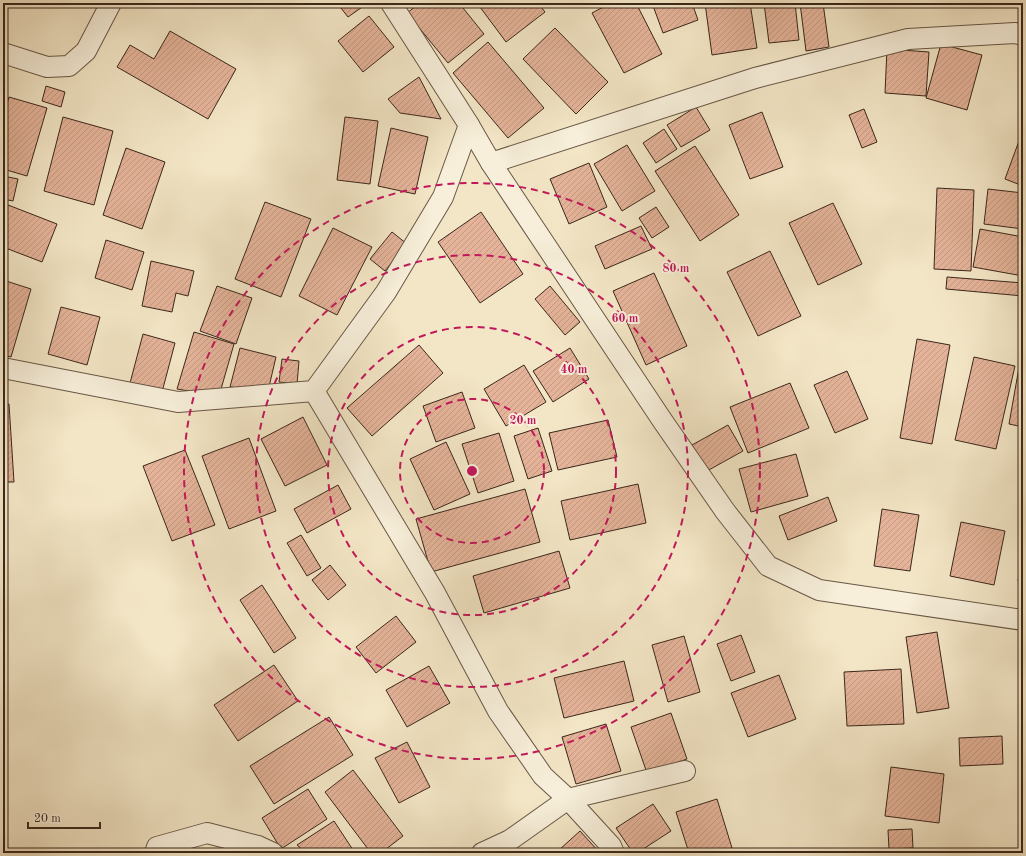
<svg xmlns="http://www.w3.org/2000/svg" width="1026" height="856" font-family="'Old Standard TT',serif">
  <style>
    .building { fill: url(#building-hatch); stroke: #3b271b }
    .lines { fill: none; stroke-linecap: round; stroke-linejoin: round }
    .street-casing { stroke: #695746; stroke-width: 22 }
    .street { stroke: #f7efda; stroke-width: 20 }
    .ring { fill: none; stroke: #c2185b; stroke-width: 2; stroke-dasharray: 7 5 }
    .centre { fill: #c2185b; stroke: #f7efda; stroke-width: 2 }
    .ring-label { font-size: 12px; text-anchor: middle; font-weight: bold; fill: #c2185b; stroke: #f7efda; stroke-width: 4; stroke-linejoin: round; paint-order: stroke }
  </style>
  <defs>
    <pattern id="building-hatch" width="6" height="6" patternUnits="userSpaceOnUse"><rect width="6" height="6" fill="#e4b399"/><path d="M-1 1l2-2M0 6l6-6M5 7l2-2" fill="none" stroke="#c49a83"/></pattern>
  </defs>
  <rect width="100%" height="100%" fill="#f3e6c6"/>
  <filter id="stains"><feTurbulence type="fractalNoise" baseFrequency=".005" numOctaves="4"/><feColorMatrix values="0 0 0 0 .2 0 0 0 0 .09 0 0 0 0 .02 0 0 0 .5 -.17"/></filter>
  <radialGradient id="worn" r=".72"><stop offset=".6" stop-color="#630" stop-opacity="0"/><stop offset="1" stop-color="#630" stop-opacity=".3"/></radialGradient>
  <g class="building">
    <path d="M337,3H368L348,17Z"/>
    <path d="M420,3H459L484,34L448,63L407,13Z"/>
    <path d="M477,3H538L545,12L506,42Z"/>
    <path d="M611,3H636L662,54L624,73L592,13Z"/>
    <path d="M652,3H692L698,20L663,33Z"/>
    <path d="M705,3H750L757,48L712,55Z"/>
    <path d="M764,3H795L799,40L769,43Z"/>
    <path d="M800,3H823L829,47L806,51Z"/>
    <path d="M369,16L394,47L363,72L338,41Z"/>
    <path d="M555,28L608,82L576,114L523,59Z"/>
    <path d="M170,31L236,69L208,119L117,67L130,45L154,59Z"/>
    <path d="M488,42L544,108L508,138L453,73Z"/>
    <path d="M941,44L982,55L967,110L926,98Z"/>
    <path d="M887,49L929,52L926,96L885,93Z"/>
    <path d="M419,77L441,119L400,113L388,99Z"/>
    <path d="M46,86L65,92L61,107L42,101Z"/>
    <path d="M9,97L47,108L27,176L3,169V118Z"/>
    <path d="M696,107L710,130L681,147L667,125Z"/>
    <path d="M864,109L877,142L862,148L849,115Z"/>
    <path d="M762,112L783,167L750,179L729,125Z"/>
    <path d="M63,117L113,131L94,205L44,191Z"/>
    <path d="M345,117L378,121L370,184L337,180Z"/>
    <path d="M391,128L428,137L415,194L378,186Z"/>
    <path d="M664,129L677,149L656,163L643,143Z"/>
    <path d="M1023,130V186L1005,179Z"/>
    <path d="M627,145L655,191L622,211L594,164Z"/>
    <path d="M695,146L739,215L700,241L655,171Z"/>
    <path d="M126,148L165,162L142,229L103,215Z"/>
    <path d="M589,163L607,207L569,224L550,179Z"/>
    <path d="M3,176L18,179L13,201L3,199Z"/>
    <path d="M937,188L974,190L971,271L934,269Z"/>
    <path d="M988,189L1023,193V229L984,224Z"/>
    <path d="M265,202L311,219L281,297L235,279Z"/>
    <path d="M3,203L57,224L42,262L3,247Z"/>
    <path d="M833,203L862,264L818,285L789,223Z"/>
    <path d="M656,207L669,227L652,238L639,218Z"/>
    <path d="M481,212L523,274L480,303L438,242Z"/>
    <path d="M641,226L652,249L605,269L595,246Z"/>
    <path d="M333,228L372,247L337,315L299,296Z"/>
    <path d="M980,229L1023,237V276L973,267Z"/>
    <path d="M392,232L407,244L385,271L370,259Z"/>
    <path d="M106,240L144,252L132,290L95,278Z"/>
    <path d="M770,251L801,316L758,336L727,272Z"/>
    <path d="M151,261L194,271L188,296L176,293L172,312L142,306Z"/>
    <path d="M654,273L687,346L646,365L613,291Z"/>
    <path d="M947,277L1023,283V296L946,289Z"/>
    <path d="M3,280L31,289L11,357L3,355Z"/>
    <path d="M217,286L252,298L236,344L200,331Z"/>
    <path d="M550,286L580,322L565,335L535,299Z"/>
    <path d="M61,307L100,317L87,365L48,354Z"/>
    <path d="M194,332L234,344L219,396L177,389Z"/>
    <path d="M143,334L175,343L162,392L130,383Z"/>
    <path d="M917,339L950,345L932,444L900,438Z"/>
    <path d="M419,345L443,373L372,436L347,408Z"/>
    <path d="M240,348L276,357L268,391L230,387Z"/>
    <path d="M570,348L589,379L553,402L533,371Z"/>
    <path d="M1021,356L1023,357V427L1009,424Z"/>
    <path d="M974,357L1015,366L996,449L955,440Z"/>
    <path d="M282,359L299,361L297,384L279,382Z"/>
    <path d="M524,365L546,402L506,426L484,389Z"/>
    <path d="M847,371L868,419L835,433L814,385Z"/>
    <path d="M790,383L809,428L748,453L730,407Z"/>
    <path d="M462,392L475,428L436,442L423,406Z"/>
    <path d="M3,404H9L14,482H3Z"/>
    <path d="M303,417L327,465L285,486L261,439Z"/>
    <path d="M608,420L617,457L558,470L549,433Z"/>
    <path d="M728,425L743,451L707,471L692,445Z"/>
    <path d="M538,428L552,471L528,479L514,436Z"/>
    <path d="M499,433L514,481L478,493L462,444Z"/>
    <path d="M249,438L276,511L229,529L202,456Z"/>
    <path d="M446,442L470,494L434,510L410,459Z"/>
    <path d="M185,450L215,525L172,541L143,466Z"/>
    <path d="M796,454L808,496L751,512L739,469Z"/>
    <path d="M638,484L646,523L570,540L561,501Z"/>
    <path d="M338,485L351,509L307,533L294,509Z"/>
    <path d="M525,489L540,542L431,572L416,519Z"/>
    <path d="M828,497L837,521L788,540L779,516Z"/>
    <path d="M882,509L919,515L910,571L874,566Z"/>
    <path d="M961,522L1005,531L994,585L950,576Z"/>
    <path d="M301,535L321,568L307,576L287,543Z"/>
    <path d="M559,551L570,588L484,613L473,576Z"/>
    <path d="M1023,551V582L1018,581Z"/>
    <path d="M330,565L346,585L328,600L312,580Z"/>
    <path d="M262,585L296,638L274,653L240,600Z"/>
    <path d="M396,616L416,642L376,673L356,647Z"/>
    <path d="M937,632L949,708L917,713L906,637Z"/>
    <path d="M741,635L755,672L731,681L717,644Z"/>
    <path d="M684,636L700,692L668,702L652,645Z"/>
    <path d="M624,661L634,701L564,718L554,678Z"/>
    <path d="M274,665L298,701L238,741L214,705Z"/>
    <path d="M429,666L450,703L407,727L386,690Z"/>
    <path d="M901,669L904,724L847,726L844,672Z"/>
    <path d="M779,675L796,719L748,737L731,693Z"/>
    <path d="M671,713L687,759L647,773L631,727Z"/>
    <path d="M329,717L353,755L274,804L250,766Z"/>
    <path d="M606,724L621,771L576,784L562,737Z"/>
    <path d="M1002,736L1003,764L960,766L959,738Z"/>
    <path d="M407,742L430,787L399,803L375,758Z"/>
    <path d="M891,767L944,774L939,823L885,816Z"/>
    <path d="M353,770L403,836L381,853H371L325,792Z"/>
    <path d="M308,789L327,819L281,849L262,818Z"/>
    <path d="M717,799L732,848L715,853H689L676,812Z"/>
    <path d="M653,804L671,831L637,853H633L616,828Z"/>
    <path d="M334,821L355,853H306L297,845Z"/>
    <path d="M912,829L913,848L889,849L888,830Z"/>
    <path d="M580,831L600,853H562L559,850Z"/>
  </g>
  <g class="lines">
    <defs>
      <g id="street">
        <path d="M391,3L469,125L491,163L662,420L725,511L768,566L819,590L1023,620"/>
        <path d="M3,53L47,67L69,66L86,51L111,3"/>
        <path d="M491,163L755,78L908,39L1015,33L1023,35"/>
        <path d="M3,368L178,402L314,391L386,292L443,197L469,125"/>
        <path d="M314,391L435,593L498,711L543,776L568,799L611,846L614,853"/>
        <path d="M155,853L157,847L207,833L258,846L273,853"/>
        <path d="M482,853L510,840L568,799L685,771"/>
      </g>
    </defs>
    <use href="#street" class="street-casing"/>
    <use href="#street" class="street"/>
  </g>
  <g class="ring">
    <circle cx="472" cy="471" r="72"/>
    <circle cx="472" cy="471" r="144"/>
    <circle cx="472" cy="471" r="216"/>
    <circle cx="472" cy="471" r="288"/>
  </g>
  <circle cx="472" cy="471" r="6" class="centre"/>
  <g class="ring-label">
    <text x="676" y="272">80 m</text>
    <text x="625" y="322">60 m</text>
    <text x="574" y="373">40 m</text>
    <text x="523" y="424">20 m</text>
  </g>
  <rect width="1026" height="856" fill="none" stroke="#f3e6c6" stroke-width="16"/>
  <rect x="4" y="4" width="1018" height="848" fill="none" stroke="#3b271b" stroke-width="2"/>
  <rect x="8" y="8" width="1010" height="840" fill="none" stroke="#3b271b"/>
  <path d="M28 822v6h72v-6" fill="none" stroke="#3b271b" stroke-width="2"/>
  <text x="34" y="822" font-size="12" fill="#3b271b" stroke="#f7efda" stroke-width="3" paint-order="stroke">20 m</text>
  <rect width="100%" height="100%" filter="url(#stains)"/>
  <rect width="100%" height="100%" fill="url(#worn)"/>
</svg>
